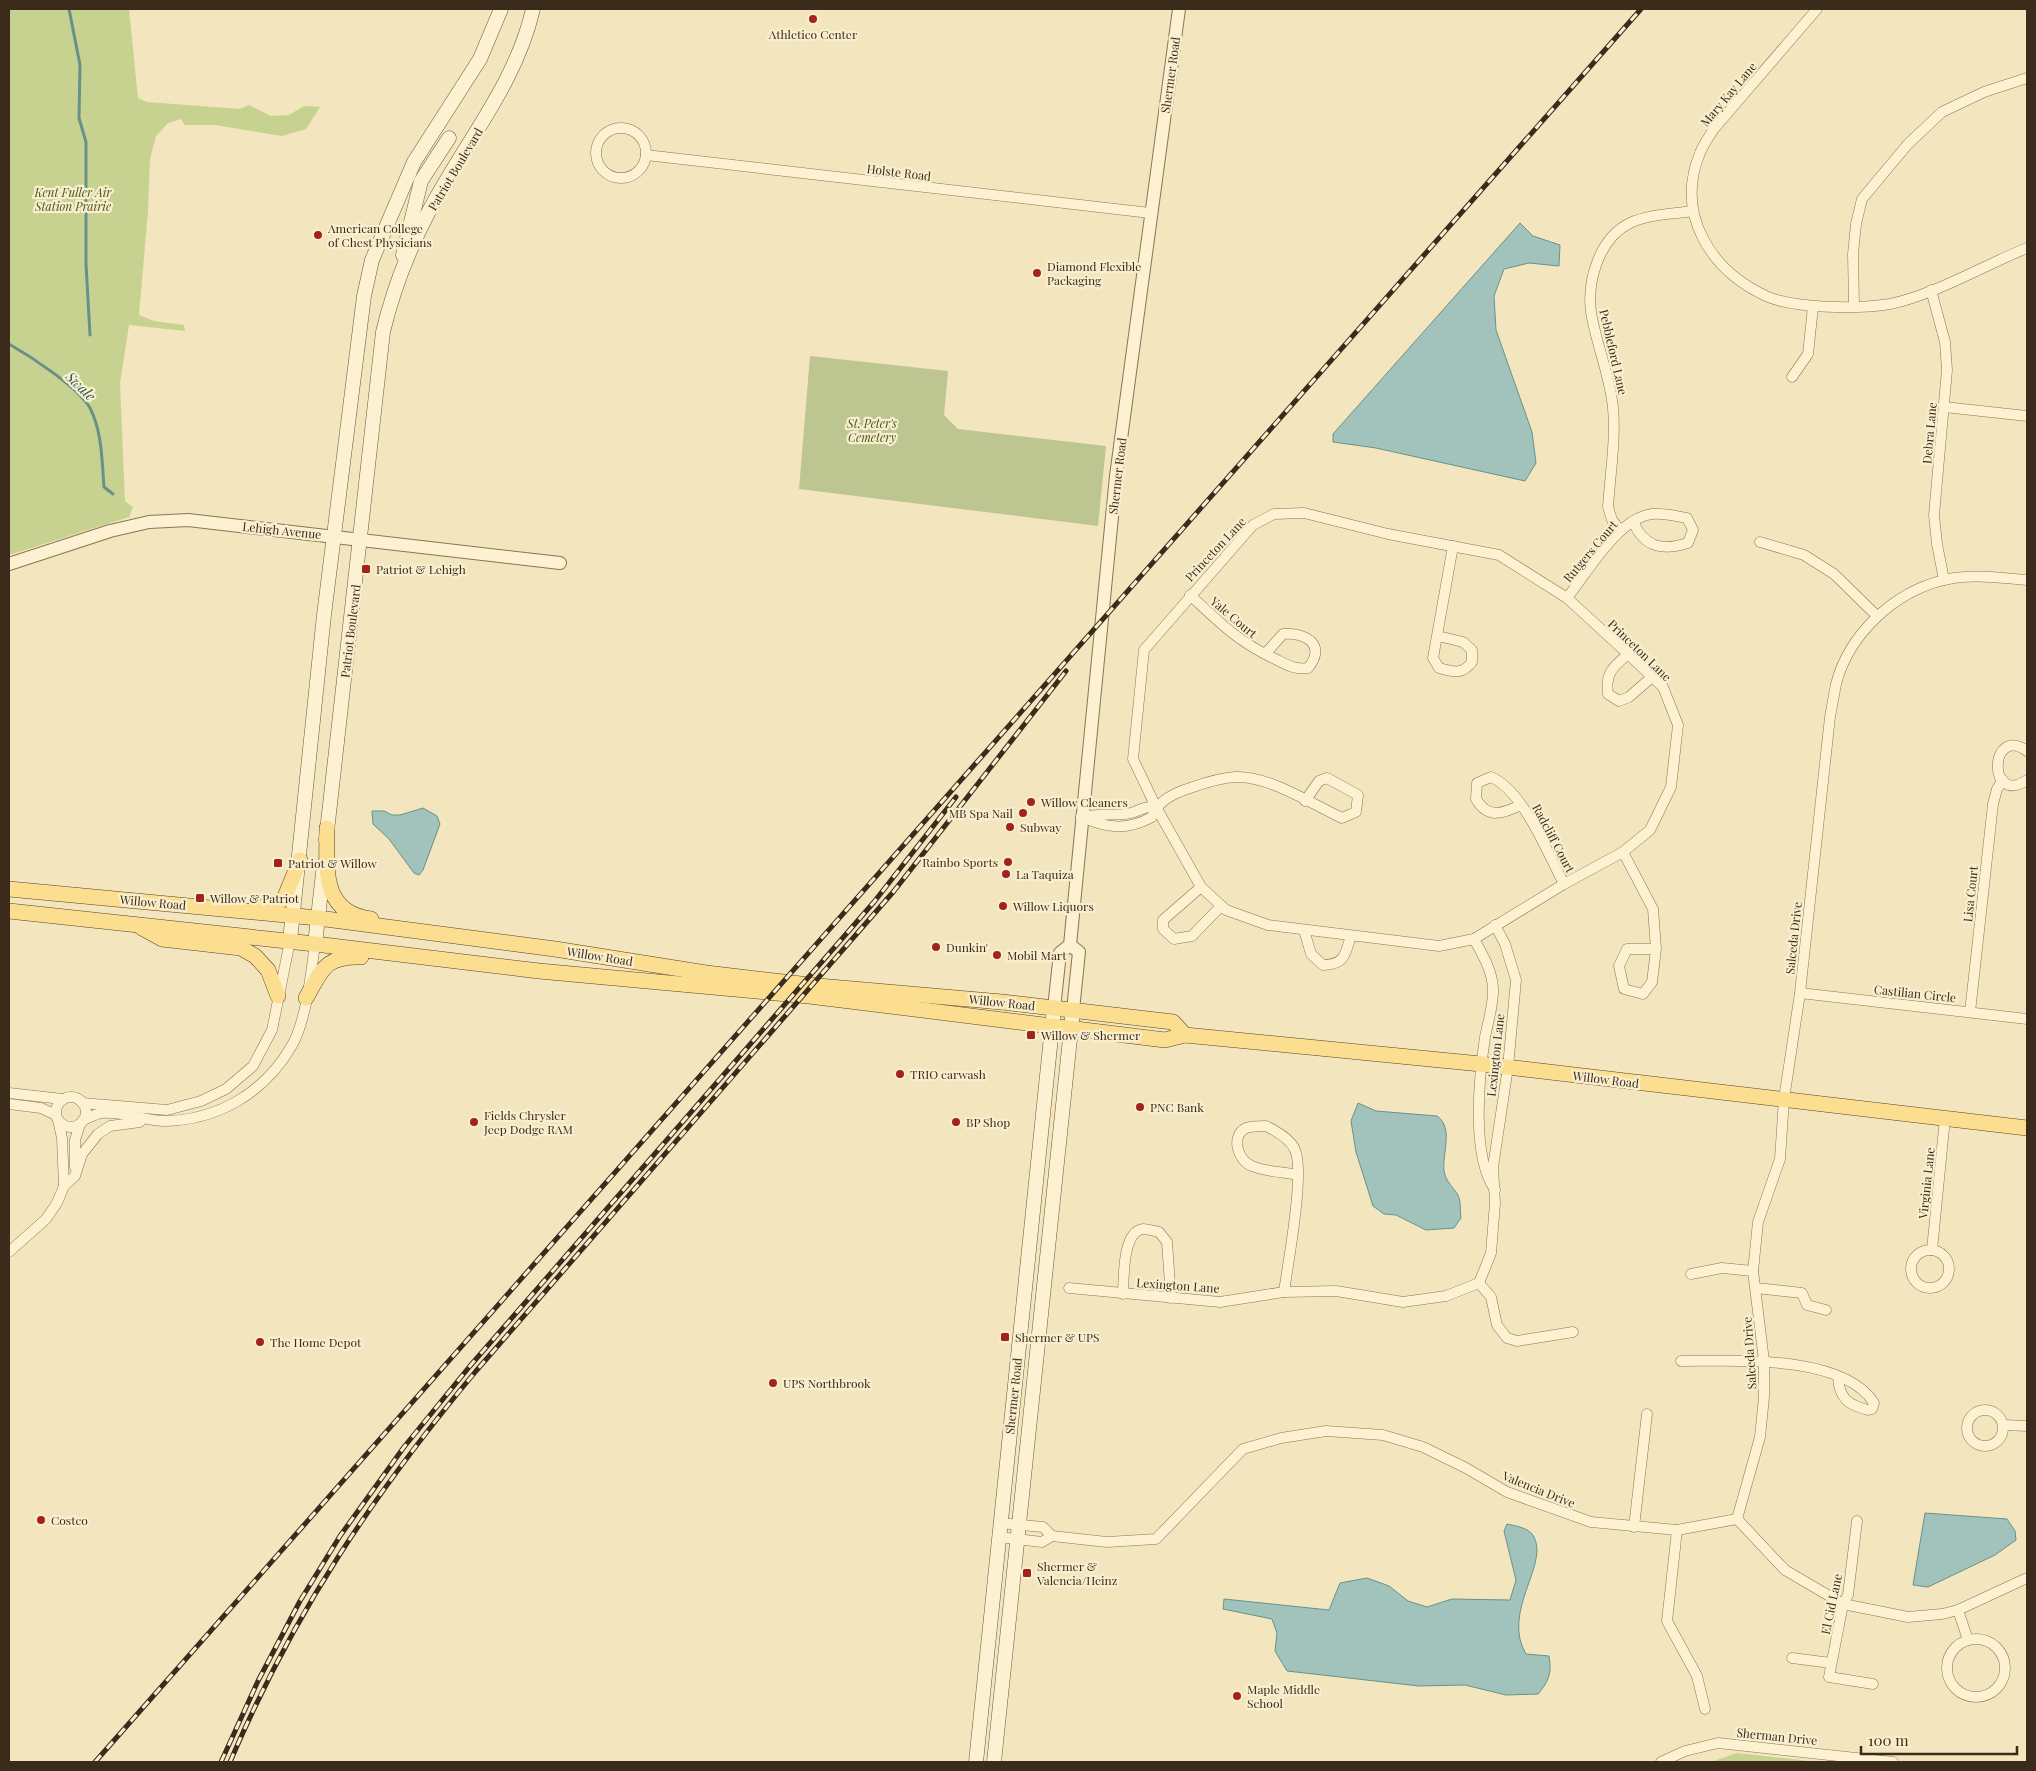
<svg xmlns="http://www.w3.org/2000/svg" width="2036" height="1771" font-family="'Playfair Display',serif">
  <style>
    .green { fill: #c7d290 }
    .cemetery { fill: #bdc590 }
    .water { fill: #a1c3bb; stroke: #689289 }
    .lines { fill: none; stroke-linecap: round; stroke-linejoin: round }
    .stream { stroke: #689289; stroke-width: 3 }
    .minor-casing { stroke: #8c7454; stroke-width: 11 }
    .tertiary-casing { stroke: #8c7454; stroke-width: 14 }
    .secondary-casing { stroke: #6e5538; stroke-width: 15 }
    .primary-casing { stroke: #594229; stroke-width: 16 }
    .minor { stroke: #fcf1d1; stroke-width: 10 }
    .tertiary { stroke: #fcf1d1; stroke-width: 12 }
    .secondary { stroke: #fcf1d1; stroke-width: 14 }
    .primary { stroke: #fbde90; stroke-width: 15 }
    .rail-casing { stroke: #3a2b1b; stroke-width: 5 }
    .rail { stroke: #f9eece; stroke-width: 3; stroke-dasharray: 9; stroke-linecap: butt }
    .poi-dot { fill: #a2221e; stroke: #f9eece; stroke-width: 2 }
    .labels { text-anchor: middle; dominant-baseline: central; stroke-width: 4.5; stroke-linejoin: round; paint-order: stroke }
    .poi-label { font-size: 12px; fill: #3a2b1b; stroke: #f9eece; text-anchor: start }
    .street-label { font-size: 12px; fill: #3a2b1b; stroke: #f9eece }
    .park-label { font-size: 12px; font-style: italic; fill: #48591f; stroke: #f9eece }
    .water-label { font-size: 14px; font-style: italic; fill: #285c5a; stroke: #f9eece }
  </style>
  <rect width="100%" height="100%" fill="#f3e5bd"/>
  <g class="green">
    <path d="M9,9H129L138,98L147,102L240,109L249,105L271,116L289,115L304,106L320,107L306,129L282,136L215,125H185L181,119L168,123L156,136L150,159L148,211L139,315L154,321L184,325L185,331L129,325L120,383L125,501L133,507L129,517L9,555Z"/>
    <path d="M1737,1753L1819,1762H1711Z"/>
  </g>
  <path class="cemetery" d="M810,356L948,371L944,415L958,429L1106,446L1098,526L799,489Z"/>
  <g class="water">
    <path d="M1520,223L1533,236L1560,245L1559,266L1529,263L1504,269L1494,296L1496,330L1532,432L1536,463L1525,481L1376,448L1333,442V434Z"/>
    <path d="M423,808L437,816L440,824L423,870L419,875L414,873L389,839L373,824L372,811H384L392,815H400Z"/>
    <path d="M1358,1103L1376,1111L1437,1116C1454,1128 1442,1153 1444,1171C1446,1182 1453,1187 1458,1195C1461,1201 1460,1211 1461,1218L1454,1228L1426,1230L1396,1215L1384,1214L1373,1206L1356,1152L1351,1121Z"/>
    <path d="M1925,1513L2007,1519L2015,1531L2016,1540L1995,1555L1928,1587L1913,1585Z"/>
    <path d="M1507,1524C1516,1526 1530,1528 1534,1537C1549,1565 1501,1612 1526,1654L1549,1656C1552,1673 1549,1681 1538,1694L1506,1695L1465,1685L1419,1686L1287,1671L1275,1651L1277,1633L1272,1619L1223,1609L1224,1599L1329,1610L1340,1583L1367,1578L1389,1586L1408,1601L1427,1607L1452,1599L1510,1600L1516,1580L1504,1531Z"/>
  </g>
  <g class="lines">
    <g class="stream">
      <path d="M69,9L80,65L79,118L86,142V264L90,335"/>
      <path d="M9,344C30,356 78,387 90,408C102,431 102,461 104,487L113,494"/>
    </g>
    <defs>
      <g id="minor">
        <path d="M1817,9L1713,130C1709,137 1703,145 1700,153C1675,214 1710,270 1766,296C1794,309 1859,309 1890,304C1932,296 1987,264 2027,248"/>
        <circle cx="621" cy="153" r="25"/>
        <path d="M646,155L1150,213"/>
        <path d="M1931,290L1945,342L1947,370L1934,515L1937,544L1944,580"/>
        <path d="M1854,305L1853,254L1856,224L1862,199L1908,144L1942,112L1984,92L2027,78"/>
        <path d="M1792,377L1808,354L1813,307"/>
        <path d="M1944,407L2027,416"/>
        <path d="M1304,513L1388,534L1499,555L1567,598L1628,654L1663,687L1678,725L1671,787L1650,830L1623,852L1564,884L1474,939L1439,946L1268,925L1226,910L1201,887L1156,807L1133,759L1144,650L1253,525L1274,514Z"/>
        <path d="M1620,530L1612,520L1608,507C1610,475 1616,440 1613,408C1610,375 1596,344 1591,312C1587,281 1599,238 1630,223C1649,214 1673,214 1693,211"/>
        <path d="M1760,542L1804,555L1834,574L1877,616"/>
        <path d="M1190,595C1218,621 1237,641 1273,658C1286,664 1293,670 1308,668C1327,645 1306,632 1283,634L1265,654"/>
        <path d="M1567,598C1587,573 1618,518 1652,514C1664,513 1675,516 1687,518L1693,530L1688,543C1663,551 1644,548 1633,521"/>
        <path d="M1438,636L1463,642L1472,650V662C1462,675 1454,672 1439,668L1433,658L1453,546"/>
        <path d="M1628,654C1613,667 1605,673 1608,694L1619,701L1629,697L1652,677"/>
        <path d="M2027,751C1989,724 1987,807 2027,780"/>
        <path d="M1521,805C1504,813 1488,820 1476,799L1477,783L1491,777C1523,790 1548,854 1564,884"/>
        <path d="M1081,817C1107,828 1127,831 1152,817C1157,801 1174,793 1190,788C1204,783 1220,778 1235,777C1268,775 1312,804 1342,818L1356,812L1358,795L1327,778L1319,781L1305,801"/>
        <path d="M1081,817C1099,814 1109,815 1125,814C1138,813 1143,805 1156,807"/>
        <path d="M1623,852L1653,909L1656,949H1627L1619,966L1624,989L1643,994L1652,982L1656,949"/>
        <path d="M1201,887L1163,920V929L1174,939L1192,936L1221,906"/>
        <path d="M1304,930L1311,954L1323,965C1345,965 1345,954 1351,936"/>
        <path d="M1474,939C1482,954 1492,970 1493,988C1494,1003 1488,1022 1485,1037C1479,1077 1471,1156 1495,1190"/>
        <path d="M1800,993L2027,1019"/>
        <path d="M1970,1012L1993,804L1997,789L2003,780"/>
        <path d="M9,1093L62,1099"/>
        <circle cx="71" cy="1112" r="15"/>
        <path d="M82,1103L167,1110L201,1101L226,1089L253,1066L272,1030L290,941"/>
        <path d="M9,1104L41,1108L56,1115"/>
        <path d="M58,1120L62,1138L64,1186"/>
        <path d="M83,1120C89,1118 95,1114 101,1113C123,1111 144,1121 165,1121C218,1120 264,1093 291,1047C306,1023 311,973 315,944"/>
        <path d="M75,1167V1140L80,1124"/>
        <circle cx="1930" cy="1269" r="19"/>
        <path d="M1932,1250L1945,1118"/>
        <path d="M9,1252L46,1219L57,1203L64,1186L75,1176L82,1154L98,1134L110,1126L140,1122"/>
        <path d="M1691,1274L1722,1268L1753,1271"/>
        <path d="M1479,1283L1491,1253L1495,1203L1493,1167L1508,1067L1516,980L1505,944L1495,925"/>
        <path d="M1069,1288L1220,1302L1284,1292L1336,1291L1403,1302L1446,1296L1479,1283L1491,1297L1497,1325L1507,1338L1517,1341L1573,1332"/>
        <path d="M1756,1288L1802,1293L1807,1305L1826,1310"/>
        <path d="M1284,1292C1288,1263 1305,1172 1295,1150C1291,1139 1276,1131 1266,1126C1260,1126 1252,1126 1246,1128C1230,1136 1238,1161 1252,1166C1266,1172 1284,1172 1298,1175"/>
        <path d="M1123,1294C1124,1278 1122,1232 1143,1229C1147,1229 1154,1231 1159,1232L1167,1242L1171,1298"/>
        <path d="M1681,1361C1733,1361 1843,1354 1874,1403L1872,1409L1868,1410C1848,1405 1839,1398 1838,1377"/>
        <circle cx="1985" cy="1428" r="18"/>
        <path d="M2004,1425L2027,1426"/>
        <path d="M1737,1519L1760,1437L1764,1397V1361L1753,1271L1758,1222L1780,1159L1784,1099L1800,993L1830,717C1832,706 1834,695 1836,684C1849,634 1894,592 1944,580C1971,573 2000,578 2027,580"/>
        <path d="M1857,1521L1848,1595L1843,1604L1829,1677L1873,1684"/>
        <path d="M1000,1523L1043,1527L1052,1536"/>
        <path d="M1634,1527L1647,1414"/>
        <path d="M1677,1530L1667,1621L1697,1676L1705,1709"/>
        <path d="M999,1537L1042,1542L1052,1536L1107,1542L1156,1539L1243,1449L1281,1438L1326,1431L1383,1435L1423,1447L1466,1468L1507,1492L1591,1522L1677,1530L1737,1519L1785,1570L1843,1604L1908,1617L1942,1614L1958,1610L2027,1578"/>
        <path d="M1958,1610L1968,1640"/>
        <circle cx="1976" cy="1668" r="29"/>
        <path d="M1792,1658L1831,1663"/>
        <path d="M1661,1762L1685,1751L1718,1743L1893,1762"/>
      </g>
      <g id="tertiary">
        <path d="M9,564L110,531L149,522L188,520L560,563"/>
        <path d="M1070,945L1079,952L1073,1010"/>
        <path d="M1054,1008L1060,953L1070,945L1116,476L1179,9"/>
      </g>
      <g id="secondary">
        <path d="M403,255L421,181L449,138"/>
        <path d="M326,840L383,332C393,290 409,249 429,211C464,144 516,84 533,9"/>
        <path d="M290,941L324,615L364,296L372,260L414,162L480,59L501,9"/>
        <path d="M315,944L324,864"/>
        <path d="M976,1762L1054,1008"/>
        <path d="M994,1762L1073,1010"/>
      </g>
      <g id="primary">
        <path d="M327,828C327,866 320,913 371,919"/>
        <path d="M9,889L318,918L555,949L706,973L818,986L1002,1002L1173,1022L1185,1035"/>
        <path d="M255,908L272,905L284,899L300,860"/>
        <path d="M9,911L315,944L539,971L809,996L1165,1040L1185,1035L1481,1064L2027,1128"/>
        <path d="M142,928L162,939L241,948L255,956L268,970L278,996"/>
        <path d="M306,998C322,970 324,956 361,957"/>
      </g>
    </defs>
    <use href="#minor" class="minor-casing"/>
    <use href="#tertiary" class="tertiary-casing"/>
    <use href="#secondary" class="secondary-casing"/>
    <use href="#primary" class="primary-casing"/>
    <use href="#minor" class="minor"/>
    <use href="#tertiary" class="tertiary"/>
    <use href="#secondary" class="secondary"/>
    <use href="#primary" class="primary"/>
    <defs>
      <g id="rail">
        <path d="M95,1762L1641,9"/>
        <path d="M221,1762L258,1681L300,1601L340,1536L404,1447L470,1366L874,902L956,797"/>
        <path d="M230,1762C294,1612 372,1496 476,1371L894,891L1066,671"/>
      </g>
    </defs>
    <use href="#rail" class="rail-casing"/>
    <use href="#rail" class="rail"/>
  </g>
  <g class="poi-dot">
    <circle cx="813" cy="19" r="5"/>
    <circle cx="318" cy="235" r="5"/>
    <circle cx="1037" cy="273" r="5"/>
    <rect x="361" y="564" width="10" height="10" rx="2.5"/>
    <circle cx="1031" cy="802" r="5"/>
    <circle cx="1023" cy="813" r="5"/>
    <circle cx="1010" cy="827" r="5"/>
    <circle cx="1008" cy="862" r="5"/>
    <rect x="273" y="858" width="10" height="10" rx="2.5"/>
    <circle cx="1006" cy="874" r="5"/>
    <rect x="195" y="893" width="10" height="10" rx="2.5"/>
    <circle cx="1003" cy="906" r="5"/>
    <circle cx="936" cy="947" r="5"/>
    <circle cx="997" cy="955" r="5"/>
    <rect x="1026" y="1030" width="10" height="10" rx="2.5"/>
    <circle cx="900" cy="1074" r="5"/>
    <circle cx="1140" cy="1107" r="5"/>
    <circle cx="474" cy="1122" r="5"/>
    <circle cx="956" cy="1122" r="5"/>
    <rect x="1000" y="1332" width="10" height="10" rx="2.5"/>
    <circle cx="260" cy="1342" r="5"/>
    <circle cx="773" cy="1383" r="5"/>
    <circle cx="41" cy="1520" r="5"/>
    <rect x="1022" y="1568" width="10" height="10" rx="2.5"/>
    <circle cx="1237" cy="1696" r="5"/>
  </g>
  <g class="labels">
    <g class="poi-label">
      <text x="813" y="34" text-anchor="middle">Athletico Center</text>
      <text x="328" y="228">American College<tspan x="328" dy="14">of Chest Physicians</tspan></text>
      <text x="1047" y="266">Diamond Flexible<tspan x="1047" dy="14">Packaging</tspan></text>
      <text x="376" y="569">Patriot &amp; Lehigh</text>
      <text x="1041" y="802">Willow Cleaners</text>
      <text x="1013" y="813" text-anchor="end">MB Spa Nail</text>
      <text x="1020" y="827">Subway</text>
      <text x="998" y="862" text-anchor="end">Rainbo Sports</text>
      <text x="288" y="863">Patriot &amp; Willow</text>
      <text x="1016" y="874">La Taquiza</text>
      <text x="210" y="898">Willow &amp; Patriot</text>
      <text x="1013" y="906">Willow Liquors</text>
      <text x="946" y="947">Dunkin'</text>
      <text x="1007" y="955">Mobil Mart</text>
      <text x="1041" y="1035">Willow &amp; Shermer</text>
      <text x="910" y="1074">TRIO carwash</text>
      <text x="1150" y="1107">PNC Bank</text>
      <text x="484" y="1115">Fields Chrysler<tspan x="484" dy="14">Jeep Dodge RAM</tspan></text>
      <text x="966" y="1122">BP Shop</text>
      <text x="1015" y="1337">Shermer &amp; UPS</text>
      <text x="270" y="1342">The Home Depot</text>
      <text x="783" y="1383">UPS Northbrook</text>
      <text x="51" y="1520">Costco</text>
      <text x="1037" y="1566">Shermer &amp;<tspan x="1037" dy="14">Valencia/Heinz</tspan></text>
      <text x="1247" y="1689">Maple Middle<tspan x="1247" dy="14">School</tspan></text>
    </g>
    <g class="street-label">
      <text transform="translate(1170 75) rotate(-82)">Shermer Road</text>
      <text transform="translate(1728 94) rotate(-50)">Mary Kay Lane</text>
      <text transform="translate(455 169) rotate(-59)">Patriot Boulevard</text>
      <text transform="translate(899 172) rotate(7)">Holste Road</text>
      <text transform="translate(1614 352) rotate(77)">Pebbleford Lane</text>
      <text transform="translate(1929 433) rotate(-85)">Debra Lane</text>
      <text transform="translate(1117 476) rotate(-83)">Shermer Road</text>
      <text transform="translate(282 530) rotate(6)">Lehigh Avenue</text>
      <text transform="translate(1215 549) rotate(-47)">Princeton Lane</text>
      <text transform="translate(1590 551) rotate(-50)">Rutgers Court</text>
      <text transform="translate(1234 617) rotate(40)">Yale Court</text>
      <text transform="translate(350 631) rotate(-83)">Patriot Boulevard</text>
      <text transform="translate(1640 650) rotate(44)">Princeton Lane</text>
      <text transform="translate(1554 838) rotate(62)">Radcliff Court</text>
      <text transform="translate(1970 894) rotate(-84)">Lisa Court</text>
      <text transform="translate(153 902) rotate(5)">Willow Road</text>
      <text transform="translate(1793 938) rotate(-84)">Salceda Drive</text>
      <text transform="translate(600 956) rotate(9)">Willow Road</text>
      <text transform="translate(1915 993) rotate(6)">Castilian Circle</text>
      <text transform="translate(1002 1002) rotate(6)">Willow Road</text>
      <text transform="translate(1495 1055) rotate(-84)">Lexington Lane</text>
      <text transform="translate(1606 1079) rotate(7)">Willow Road</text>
      <text transform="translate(1926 1183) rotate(-84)">Virginia Lane</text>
      <text transform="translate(1178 1285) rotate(4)">Lexington Lane</text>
      <text transform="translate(1749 1353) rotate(-94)">Salceda Drive</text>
      <text transform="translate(1013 1396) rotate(-84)">Shermer Road</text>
      <text transform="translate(1539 1489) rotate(22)">Valencia Drive</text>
      <text transform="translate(1831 1604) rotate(-78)">El Cid Lane</text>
      <text transform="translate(1777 1736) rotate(6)">Sherman Drive</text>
    </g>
    <g class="park-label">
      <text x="73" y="192">Kent Fuller Air<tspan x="73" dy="14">Station Prairie</tspan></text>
      <text x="872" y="423">St. Peter's<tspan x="872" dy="14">Cemetery</tspan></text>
    </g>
    <g class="water-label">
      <text transform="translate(81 386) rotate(44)">Swale</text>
    </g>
  </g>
  <rect width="2036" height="1771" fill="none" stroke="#3a2b1b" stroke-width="20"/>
  <path d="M1861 1746v8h156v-8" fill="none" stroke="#3a2b1b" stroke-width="2.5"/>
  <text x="1868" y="1746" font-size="15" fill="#3a2b1b" stroke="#f9eece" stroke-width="4" paint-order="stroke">100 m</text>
</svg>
